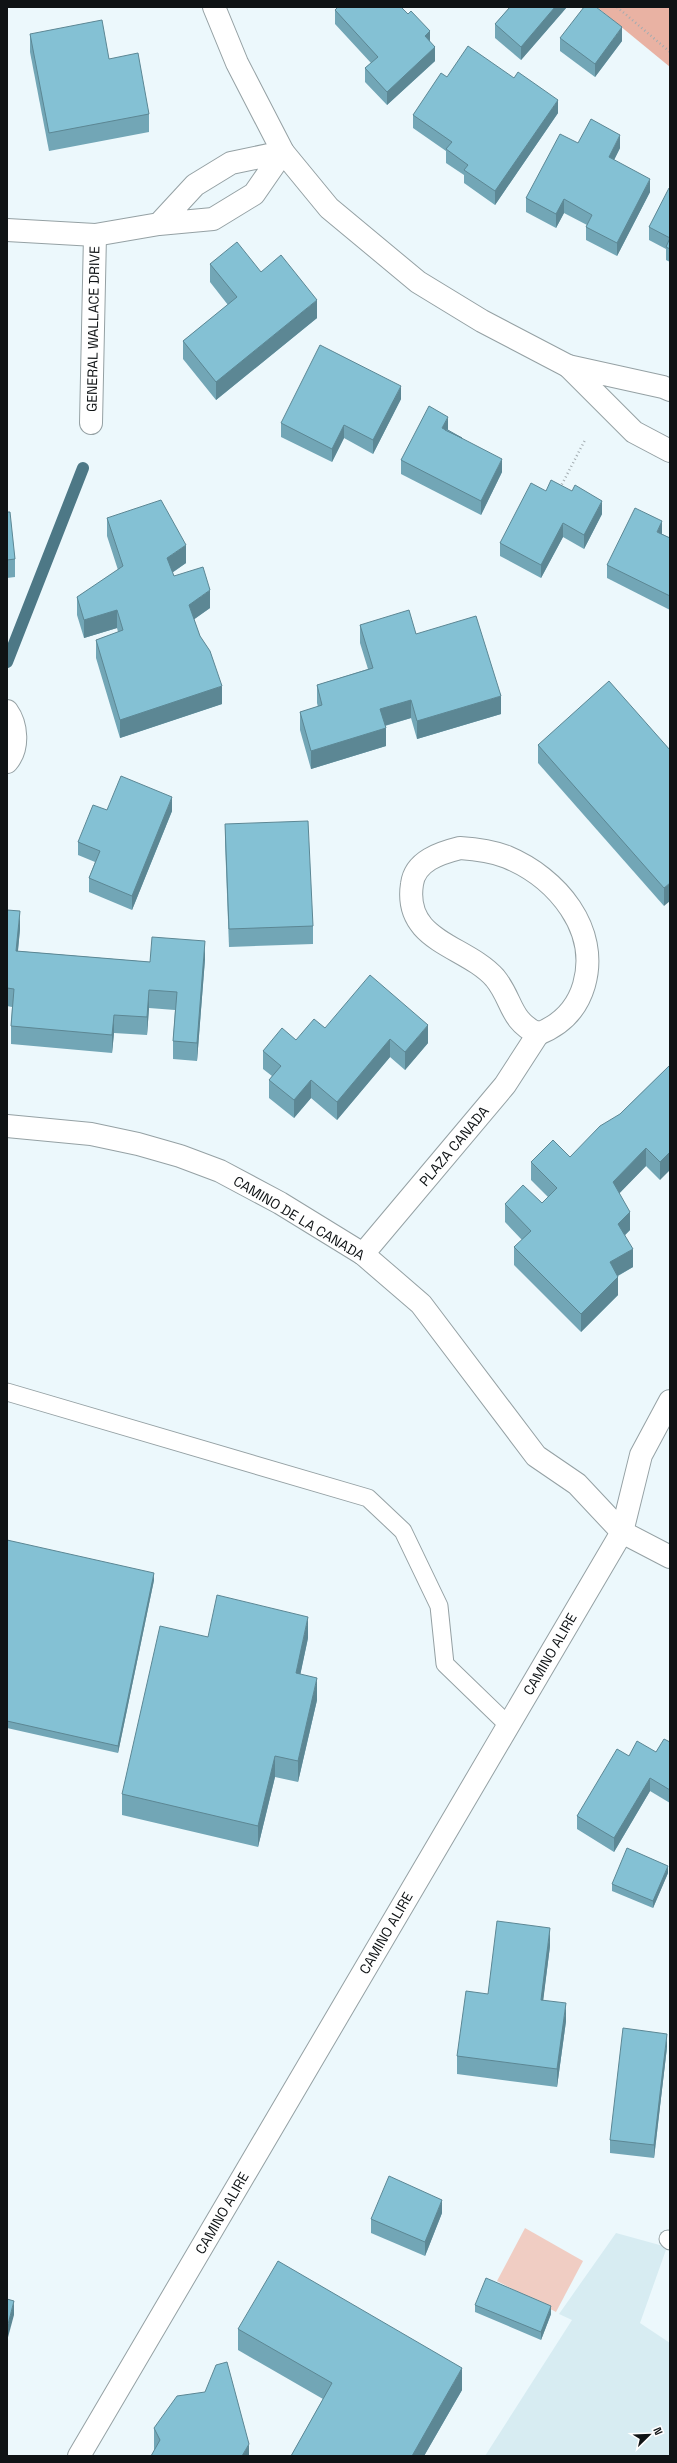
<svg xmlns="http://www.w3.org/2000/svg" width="677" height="2463" font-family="'Space Grotesk',sans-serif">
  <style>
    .built { fill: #d7ecf2 }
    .green { fill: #f0cdc3 }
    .forest { fill: #e9b2a3 }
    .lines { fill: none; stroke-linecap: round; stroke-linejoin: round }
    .stream { stroke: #4d7886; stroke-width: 12 }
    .lane-casing { stroke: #95a1a4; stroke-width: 19 }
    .street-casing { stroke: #95a1a4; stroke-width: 24 }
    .secondary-casing { stroke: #95a1a4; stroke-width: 24 }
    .path { stroke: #a3acb0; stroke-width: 2.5; stroke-dasharray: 1 3; stroke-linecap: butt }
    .lane { stroke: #fff; stroke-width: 17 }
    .street { stroke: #fff; stroke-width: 22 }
    .secondary { stroke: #fff; stroke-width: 22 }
    .wall { fill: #72a6b6 }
    .shaded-wall { fill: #5c8794 }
    .building { fill: #84c1d4; stroke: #5c8794 }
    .labels { text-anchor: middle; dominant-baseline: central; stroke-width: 3.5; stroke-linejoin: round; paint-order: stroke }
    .street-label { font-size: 14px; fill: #0f1315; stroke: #fff }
  </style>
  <rect width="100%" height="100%" fill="#ecf8fc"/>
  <path class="built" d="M616,2233L667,2247L640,2323L670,2343V2456H485L572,2320L559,2314Z"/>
  <path class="green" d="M525,2228L583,2261L556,2312L497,2281Z"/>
  <path class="forest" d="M597,7H670V67Z"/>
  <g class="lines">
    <path class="stream" d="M7,662L83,468"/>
    <defs>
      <g id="lane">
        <path d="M7,1392L368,1498L403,1531L439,1606L445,1664L508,1725"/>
        <path d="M668,2239L670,2241"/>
      </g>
      <g id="street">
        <path d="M214,7L237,63L283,152L329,208L418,282L482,321L568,366"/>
        <path d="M7,230L95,235L159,224L213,219L254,194L283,152L231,163L195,185L159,224"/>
        <path d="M670,390L663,387L568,366L634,432L670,451"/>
        <path d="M91,423L95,235"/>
        <path d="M7,711C17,725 19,748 7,762"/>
        <path d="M460,848C476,849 492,851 507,857C557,878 600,929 584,985C577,1009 561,1025 538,1034C509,1020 513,1000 495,978C466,945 403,942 412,884C415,861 440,853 460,848Z"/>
        <path d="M7,1126L91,1134L138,1144L180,1156L220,1171L280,1203L363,1254L421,1304L536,1456L577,1484L622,1532L670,1557"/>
        <path d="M363,1254L505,1085L538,1034"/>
      </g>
      <path id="secondary" d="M79,2456L622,1532L641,1455L670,1401"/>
    </defs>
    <use href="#lane" class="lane-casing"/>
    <use href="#street" class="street-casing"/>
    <use href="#secondary" class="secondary-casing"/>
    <g class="path">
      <path d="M617,7L670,52"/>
      <path d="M560,488L585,440"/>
    </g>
    <use href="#lane" class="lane"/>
    <use href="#street" class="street"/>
    <use href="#secondary" class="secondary"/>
  </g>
  <g class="wall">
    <path d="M510,7H567L521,60L495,38V24Z"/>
    <path d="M335,10L430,42L435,61L387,105L365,82V68L371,63L335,24Z"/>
    <path d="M30,34L109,59L149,114V132L49,151L30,52Z"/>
    <path d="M560,38L622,41L595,77L560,51Z"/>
    <path d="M447,77L558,113L495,205L464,183V175L446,163V151L413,128V115Z"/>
    <path d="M578,143L620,148L614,160L650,192L617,256L586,240V227L587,225L564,213L556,228L526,212V198Z"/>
    <path d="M670,189V262L666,260V249L649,240V227Z"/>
    <path d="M210,264L261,272L317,318L216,400L183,359V341L228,305L210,282Z"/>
    <path d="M401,399L373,454L344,438L332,462L281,437V423Z"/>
    <path d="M448,430L462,439L502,472L481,515L401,474V460Z"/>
    <path d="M546,491L602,514L584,549L563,537L541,578L500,556V543Z"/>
    <path d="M7,512L15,559V577L7,578Z"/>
    <path d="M107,518L186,563L172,573L174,576L210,608L194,619L222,704L120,738L96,658V640L118,632L117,628L84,638L77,615V597L118,570L107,536Z"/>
    <path d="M662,534L670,538V610L607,578V565Z"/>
    <path d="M360,625L416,634L501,714L417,739L411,718L385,726L386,746L311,769L300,730V712L318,707L317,703V685L368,669L360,643Z"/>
    <path d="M538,745L670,750L664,906L538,763Z"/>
    <path d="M107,810L172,811L132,910L89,892V878L95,862L78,855V842Z"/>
    <path d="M225,824L313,926V944L229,947L225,842Z"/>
    <path d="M7,910L20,929L18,951L150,962L205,959L197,1061L173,1059V1041L175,1010L149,1008L147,1035L114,1033L112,1053L11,1044V1026L12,1007L7,1006Z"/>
    <path d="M325,1028L428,1043L405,1070L390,1057L337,1120L311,1098L294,1118L269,1098V1080L272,1076L263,1069V1051L296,1040Z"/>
    <path d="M670,1065L660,1180L646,1166L619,1193L630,1230L625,1235L633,1267L618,1276V1295L581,1332L514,1265V1247L522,1240L505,1222V1204L542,1203L548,1197L531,1180V1162L570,1157L620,1114Z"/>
    <path d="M7,1540L154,1580L118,1753L7,1728Z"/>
    <path d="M308,1638L300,1675L317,1700L298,1782L275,1777L258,1847L122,1815V1794Z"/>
    <path d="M670,1742V1803L650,1791L614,1852L577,1829V1816L629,1756L656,1752Z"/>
    <path d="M668,1873L653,1908L612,1891V1884Z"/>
    <path d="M550,1946L543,2000L566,2021L557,2087L457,2074V2056L488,1994Z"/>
    <path d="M667,2047L654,2158L610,2153V2140Z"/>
    <path d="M442,2213L425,2256L371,2233V2219Z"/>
    <path d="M475,2305L551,2314L541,2340L475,2312Z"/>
    <path d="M238,2329L462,2390L424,2456H291L323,2399L238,2350Z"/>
    <path d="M154,2428L249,2456L154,2450Z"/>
  </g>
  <g class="shaded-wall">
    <path d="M555,7H567L521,60V47Z"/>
    <path d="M622,27V41L595,77V64Z"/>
    <path d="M430,31V45L425,36Z"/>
    <path d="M435,47V61L387,105V92Z"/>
    <path d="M558,100V113L495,205V191Z"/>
    <path d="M620,135V148L609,170V157Z"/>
    <path d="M650,179V192L617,256V243Z"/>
    <path d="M564,199V213L556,228V214Z"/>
    <path d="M317,300V318L216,400V382Z"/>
    <path d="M401,386V399L373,454V440Z"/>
    <path d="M448,417V430L445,436L442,428Z"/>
    <path d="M344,425V438L332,462V449Z"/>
    <path d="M502,459V472L481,515V501Z"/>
    <path d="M602,501V514L584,549V535Z"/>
    <path d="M662,521V535L657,532Z"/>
    <path d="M563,523V537L541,578V565Z"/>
    <path d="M186,545V563L167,576V558Z"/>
    <path d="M210,590V608L189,623V605Z"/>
    <path d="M117,610V628L84,638V620Z"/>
    <path d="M222,686V704L120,738V720Z"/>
    <path d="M501,696V714L417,739V721Z"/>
    <path d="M411,700V718L380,727V709Z"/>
    <path d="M386,728V746L311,769V751Z"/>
    <path d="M172,797V811L132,910V896Z"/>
    <path d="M670,883V901L664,906V888Z"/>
    <path d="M20,911V929L16,969V951Z"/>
    <path d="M205,941V959L197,1061V1043Z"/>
    <path d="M149,990V1008L147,1035V1017Z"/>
    <path d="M114,1015V1033L112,1053V1035Z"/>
    <path d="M428,1025V1043L405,1070V1052Z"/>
    <path d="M390,1039V1057L337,1120V1102Z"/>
    <path d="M311,1080V1098L294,1118V1100Z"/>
    <path d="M646,1148V1166L613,1200V1182Z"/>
    <path d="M670,1152V1170L660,1180V1162Z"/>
    <path d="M630,1212V1230L618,1242V1224Z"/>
    <path d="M633,1249V1267L610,1280V1262Z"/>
    <path d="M618,1277V1295L581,1332V1314Z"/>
    <path d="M154,1573V1580L118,1753V1746Z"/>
    <path d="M308,1617V1638L296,1695V1673Z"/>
    <path d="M317,1678V1700L298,1782V1761Z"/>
    <path d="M275,1756V1777L258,1847V1826Z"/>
    <path d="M650,1778V1791L614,1852V1838Z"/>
    <path d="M668,1866V1873L653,1908V1901Z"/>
    <path d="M550,1928V1946L541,2018V2000Z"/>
    <path d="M566,2003V2021L557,2087V2069Z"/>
    <path d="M667,2034V2047L654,2158V2145Z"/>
    <path d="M442,2200V2213L425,2256V2242Z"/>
    <path d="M14,2301V2315L7,2341V2328Z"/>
    <path d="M551,2306V2314L541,2340V2332Z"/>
    <path d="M462,2368V2390L424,2456H412Z"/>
    <path d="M249,2444V2456H242Z"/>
  </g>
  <g class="building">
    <path d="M338,7H401L408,14L411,11L430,31L425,36L435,47L387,92L365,68L378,57L335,10Z"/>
    <path d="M510,7H555L521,47L495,24Z"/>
    <path d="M584,7H596L622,27L595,64L560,38Z"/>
    <path d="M102,20L109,59L138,53L149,114L49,133L30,34Z"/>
    <path d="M468,46L514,78L518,72L558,100L495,191L464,170L468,165L446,149L452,142L413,115L441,73L447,77Z"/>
    <path d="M591,119L620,135L609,157L650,179L617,243L586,227L592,215L564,199L556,214L526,198L560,134L578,143Z"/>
    <path d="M669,188L670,189V238L649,227Z"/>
    <path d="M670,238V249L666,247Z"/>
    <path d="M237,242L261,272L281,255L317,300L216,382L183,341L237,297L210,264Z"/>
    <path d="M320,345L401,386L373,440L344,425L332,449L281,423Z"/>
    <path d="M429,406L448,417L442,428L502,459L481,501L401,460Z"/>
    <path d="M446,429L462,438L445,430Z"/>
    <path d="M551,480L572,491L575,485L602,501L584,535L563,523L541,565L500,543L531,483L546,491Z"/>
    <path d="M161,500L186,545L167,558L174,576L203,567L210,590L189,605L200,636L210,651L222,686L120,720L96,640L123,630L117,610L84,620L77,597L123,566L107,518Z"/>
    <path d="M635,508L662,521L657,532L670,538V596L607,565Z"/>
    <path d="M7,512H10L15,559L7,560Z"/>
    <path d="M409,610L416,634L476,616L501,696L417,721L411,700L380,709L386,728L311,751L300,712L322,705L317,685L373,668L360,625Z"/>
    <path d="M609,681L670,750V883L664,888L538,745Z"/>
    <path d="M121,776L172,797L132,896L89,878L100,851L78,842L93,805L107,810Z"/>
    <path d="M308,821L313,926L229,929L225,824Z"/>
    <path d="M7,910L20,911L16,951L150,962L152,937L205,941L197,1043L173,1041L177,992L149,990L147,1017L114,1015L112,1035L11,1026L14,989L7,988Z"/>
    <path d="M370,975L428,1025L405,1052L390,1039L337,1102L311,1080L294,1100L269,1080L281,1066L263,1051L282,1028L296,1040L314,1019L325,1028Z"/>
    <path d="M670,1065V1152L660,1162L646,1148L613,1182L630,1212L618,1224L633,1249L610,1262L618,1277L581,1314L514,1247L531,1231L505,1204L523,1185L542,1203L557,1188L531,1162L553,1140L570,1157L600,1126L620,1114Z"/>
    <path d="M7,1540L154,1573L118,1746L7,1721Z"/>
    <path d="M217,1595L308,1617L296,1673L317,1678L298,1761L275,1756L258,1826L122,1794L160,1626L208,1637Z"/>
    <path d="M664,1739L670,1742V1790L650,1778L614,1838L577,1816L617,1749L629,1756L637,1741L656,1752Z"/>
    <path d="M627,1848L668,1866L653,1901L612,1884Z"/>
    <path d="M497,1921L550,1928L541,2000L566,2003L557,2069L457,2056L466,1991L488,1994Z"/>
    <path d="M623,2028L667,2034L654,2145L610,2140Z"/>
    <path d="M389,2176L442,2200L425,2242L371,2219Z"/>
    <path d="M278,2261L462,2368L412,2456H291L332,2383L238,2329Z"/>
    <path d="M486,2278L551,2306L541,2332L475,2305Z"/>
    <path d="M7,2299L14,2301L7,2328Z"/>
    <path d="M227,2362L249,2444L242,2456H151L160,2440L154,2428L177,2396L205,2392L216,2365Z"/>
  </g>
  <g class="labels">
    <g class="street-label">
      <text transform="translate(93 329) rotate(-89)">GENERAL WALLACE DRIVE</text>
      <text transform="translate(454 1146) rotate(-50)">PLAZA CANADA</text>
      <text transform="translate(299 1218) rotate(31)">CAMINO DE LA CANADA</text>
      <text transform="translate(550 1654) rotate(-60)">CAMINO ALIRE</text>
      <text transform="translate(386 1933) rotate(-60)">CAMINO ALIRE</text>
      <text transform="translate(222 2213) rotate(-60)">CAMINO ALIRE</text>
    </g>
  </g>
  <rect width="677" height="2463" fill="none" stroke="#0f1315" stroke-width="16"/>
  <g transform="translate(649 2435) rotate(67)" stroke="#ffffff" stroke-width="3" paint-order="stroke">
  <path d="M0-3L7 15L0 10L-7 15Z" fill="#0f1315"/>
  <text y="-6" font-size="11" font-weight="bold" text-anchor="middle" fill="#0f1315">N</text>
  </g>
</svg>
